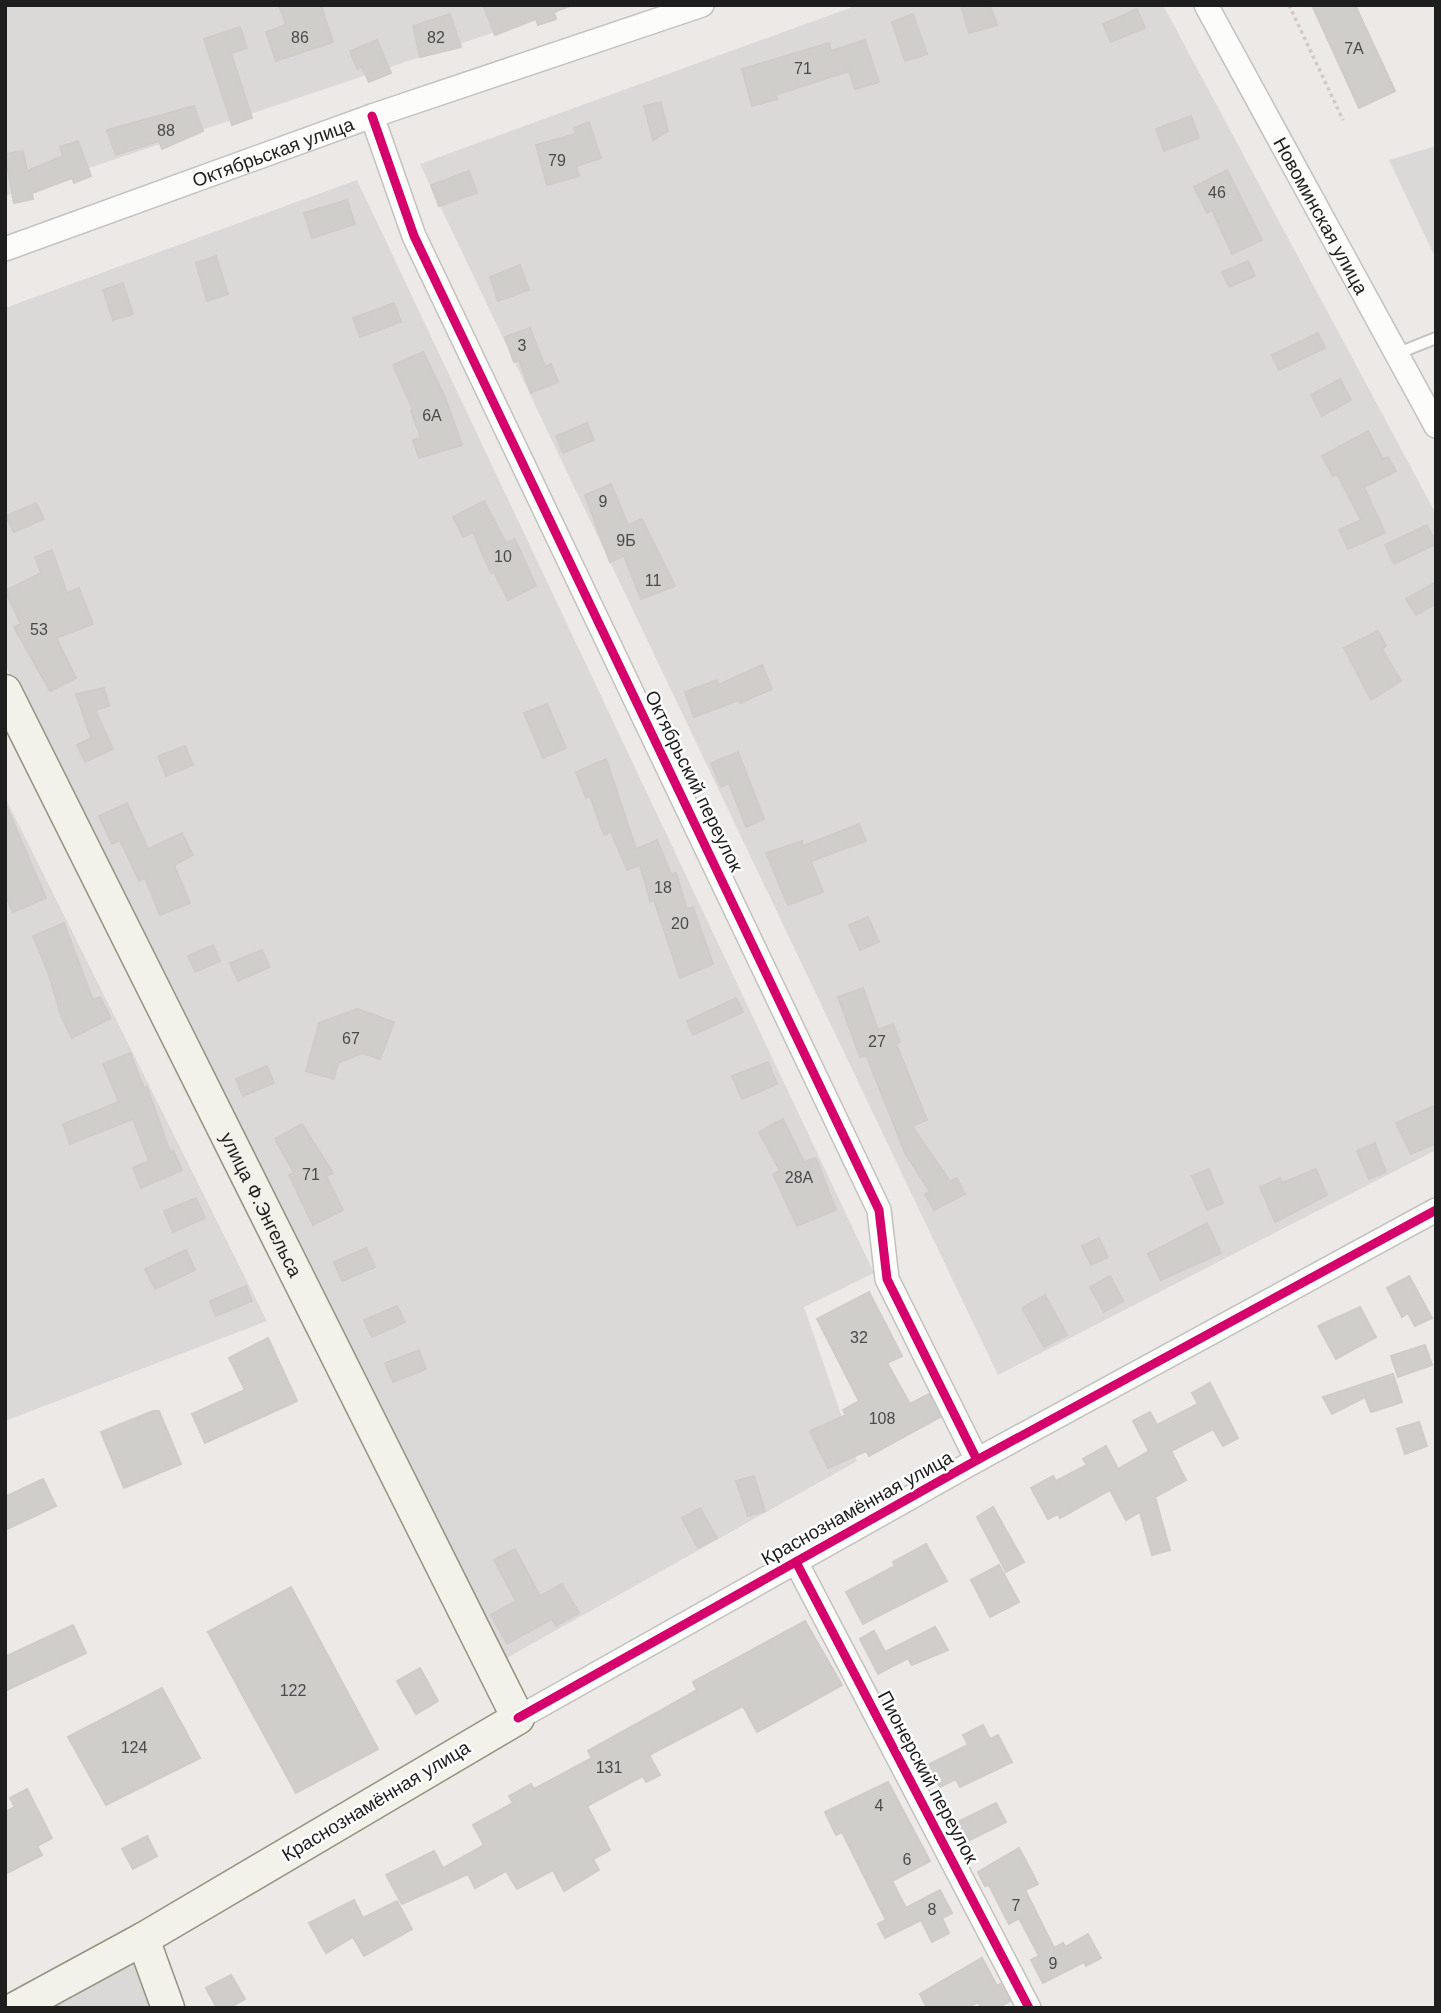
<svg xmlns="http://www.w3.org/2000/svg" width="1441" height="2013" font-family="Arial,sans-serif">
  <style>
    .residential { fill: #dbd9d8 }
    .religious { fill: #dad9d8 }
    .building { fill: #d0cecb; stroke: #cfcbc8; stroke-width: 2 }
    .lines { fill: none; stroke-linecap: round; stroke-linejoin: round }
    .service-casing { stroke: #c3c2c1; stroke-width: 14 }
    .minor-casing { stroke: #c3c2c1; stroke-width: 26 }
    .secondary-casing { stroke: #939380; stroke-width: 35 }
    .path { stroke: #d5c8c7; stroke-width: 3.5; stroke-dasharray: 3.5 3.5; stroke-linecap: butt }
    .service { stroke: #fcfcfb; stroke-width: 10 }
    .minor { stroke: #fcfcfb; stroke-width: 23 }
    .secondary { stroke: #f3f2ea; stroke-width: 32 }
    .cycleway-casing { stroke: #fff; stroke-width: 13 }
    .cycleway { stroke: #d6006c; stroke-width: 9 }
    .labels { text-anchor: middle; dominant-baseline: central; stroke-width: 5; stroke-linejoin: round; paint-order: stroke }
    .number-label { font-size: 16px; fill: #4a4a49 }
    .street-label { font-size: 19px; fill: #1e1e1e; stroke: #fff }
  </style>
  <rect width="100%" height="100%" fill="#ece9e6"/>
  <g class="residential">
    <path d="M5,5H576L5,196Z"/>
    <path d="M858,5H1163L1436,514V1150L998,1375L420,164Z"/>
    <path d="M357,180L874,1273L804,1307L857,1461L505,1659L5,665V308Z"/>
    <path d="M5,797L267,1321L5,1421Z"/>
    <path d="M140,1954L159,2008H39Z"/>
  </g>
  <path class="religious" d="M1436,146V259L1389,160Z"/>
  <g class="building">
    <path d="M279,5H321L333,42L276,61L266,32L286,25Z"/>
    <path d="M483,5H569V6L554,12L556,19L538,25L536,19L495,35Z"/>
    <path d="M961,5H990L997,25L969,33Z"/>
    <path d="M1312,5H1355L1395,91L1359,108Z"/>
    <path d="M1137,9L1145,28L1111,42L1103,24Z"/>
    <path d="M450,14L461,47L420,57L413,26Z"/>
    <path d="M913,14L927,54L905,61L892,22Z"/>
    <path d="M240,27L247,48L231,53L252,118L232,125L204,39Z"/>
    <path d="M377,40L391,73L369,82L362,67L357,69L350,51Z"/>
    <path d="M865,40L879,82L855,89L849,71L775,95L777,99L752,106L742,69L829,43L831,51Z"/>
    <path d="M661,102L668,131L653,140L644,106Z"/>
    <path d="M194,106L203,131L162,149L159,141L116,155L107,130Z"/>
    <path d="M1191,116L1199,138L1164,151L1156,129Z"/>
    <path d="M589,122L601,158L576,166L579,176L547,185L536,145L576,134L574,128Z"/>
    <path d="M78,141L91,176L74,183L72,178L32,193L33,199L14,203L5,154L23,151L27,171L63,156L60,147Z"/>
    <path d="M1227,170L1262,240L1232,254L1212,210L1207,213L1194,187Z"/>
    <path d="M469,171L477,193L439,206L431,185Z"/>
    <path d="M347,200L355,224L312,238L304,213Z"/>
    <path d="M216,256L228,294L207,301L196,263Z"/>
    <path d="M1248,261L1255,276L1229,287L1222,272Z"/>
    <path d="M520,265L529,290L498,301L490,277Z"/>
    <path d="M123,283L133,314L113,320L103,290Z"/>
    <path d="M394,303L401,322L360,337L353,318Z"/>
    <path d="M530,328L545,367L551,364L558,382L531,393L519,360L514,362L505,337Z"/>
    <path d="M1318,333L1325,348L1279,370L1272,355Z"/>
    <path d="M423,352L445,397L462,445L419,458L413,440L421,438L411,411L413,410L393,365Z"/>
    <path d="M1340,379L1351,400L1322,416L1311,395Z"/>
    <path d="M587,423L594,440L563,453L556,436Z"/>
    <path d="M1368,431L1383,459L1388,457L1396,471L1364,487L1385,533L1348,549L1339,530L1361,520L1337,474L1333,476L1322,456Z"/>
    <path d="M611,484L628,525L642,519L675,586L641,599L624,556L610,562L585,495Z"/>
    <path d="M484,501L506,543L515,539L536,586L508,600L494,572L491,573L473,532L463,537L453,517Z"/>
    <path d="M36,503L44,519L14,532L6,516Z"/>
    <path d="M1427,525L1436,544L1394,564L1385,545Z"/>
    <path d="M52,550L67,593L79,588L93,624L56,638L76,678L50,691L14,627L21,624L5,591L41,573L35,557Z"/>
    <path d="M1436,582V604L1416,615L1406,599Z"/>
    <path d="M1378,631L1386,646L1382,649L1401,681L1371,700L1344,648Z"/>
    <path d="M762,665L772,689L740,703L739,700L694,717L685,692L717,680L718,685Z"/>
    <path d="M104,688L109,706L95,710L113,749L85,762L77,745L91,738L76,694Z"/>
    <path d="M547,704L566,748L543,758L524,713Z"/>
    <path d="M185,746L193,765L166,776L158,756Z"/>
    <path d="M738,752L764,819L746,827L729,783L721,787L711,763Z"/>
    <path d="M606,759L636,849L657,840L671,874L676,873L687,909L693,907L713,964L680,978L654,900L650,901L640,865L627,870L611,832L604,835L590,796L586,798L576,772Z"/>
    <path d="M5,803L46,898L13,912L5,895Z"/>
    <path d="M127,803L148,849L182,833L193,855L174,865L190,903L160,915L145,878L139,881L120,840L112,844L99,816Z"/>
    <path d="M859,824L866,841L811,861L823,892L788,905L766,853L802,841L803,846Z"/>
    <path d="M868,917L879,942L860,950L849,925Z"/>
    <path d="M64,923L93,1000L100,997L111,1018L72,1038L61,1016L48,972L33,936Z"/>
    <path d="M213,945L220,961L195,972L188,956Z"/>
    <path d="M262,950L270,967L238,981L230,963Z"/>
    <path d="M863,988L878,1030L893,1024L900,1042L896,1044L927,1120L912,1126L950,1181L957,1178L965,1194L934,1210L925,1194L930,1192L905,1153L866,1055L860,1057L838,997Z"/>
    <path d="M736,998L743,1012L693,1035L687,1021Z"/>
    <path d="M357,1009L394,1022L380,1059L362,1053L338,1063L334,1079L306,1071L319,1023Z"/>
    <path d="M130,1053L144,1088L147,1087L170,1152L173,1150L182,1170L141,1188L133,1168L149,1161L133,1119L70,1144L63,1124L119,1102L103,1064Z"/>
    <path d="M768,1062L777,1084L742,1099L732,1076Z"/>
    <path d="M267,1066L274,1083L243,1096L236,1079Z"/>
    <path d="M1436,1105V1143L1411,1154L1396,1123Z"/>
    <path d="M783,1119L804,1162L816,1158L836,1210L797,1226L773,1174L780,1171L759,1132Z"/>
    <path d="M302,1124L333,1173L326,1176L343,1210L313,1225L289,1175L294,1173L275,1139Z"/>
    <path d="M1375,1143L1386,1172L1369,1179L1357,1151Z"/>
    <path d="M1209,1169L1223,1203L1207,1210L1192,1176Z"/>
    <path d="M1316,1169L1327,1195L1275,1222L1260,1187L1280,1178L1282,1183Z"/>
    <path d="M196,1198L205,1218L173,1232L164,1211Z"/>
    <path d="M1207,1223L1221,1253L1161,1280L1148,1254Z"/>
    <path d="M1099,1238L1108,1257L1091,1265L1082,1246Z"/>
    <path d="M366,1248L375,1267L342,1281L334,1262Z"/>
    <path d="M186,1250L195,1270L155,1289L145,1269Z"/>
    <path d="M1110,1276L1123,1301L1104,1312L1090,1287Z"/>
    <path d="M1409,1276L1432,1318L1415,1326L1408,1313L1402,1317L1387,1288Z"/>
    <path d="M246,1286L252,1301L216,1316L210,1301Z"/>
    <path d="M869,1292L902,1356L887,1363L910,1404L929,1394L940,1417L869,1456L866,1451L828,1468L810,1431L846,1415L843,1410L859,1401L817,1319Z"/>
    <path d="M1045,1295L1067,1335L1044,1347L1022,1308Z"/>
    <path d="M397,1306L405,1322L372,1337L364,1320Z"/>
    <path d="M1360,1307L1376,1337L1336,1359L1318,1326Z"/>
    <path d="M268,1338L297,1401L205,1443L192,1414L245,1390L229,1358Z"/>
    <path d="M1425,1345L1432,1365L1398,1377L1391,1356Z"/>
    <path d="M419,1350L426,1369L393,1382L385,1363Z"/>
    <path d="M1393,1374L1402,1402L1371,1412L1365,1397L1332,1414L1323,1397Z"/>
    <path d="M1210,1383L1238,1438L1223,1446L1213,1429L1171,1451L1186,1480L1155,1497L1170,1550L1152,1555L1140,1512L1126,1520L1110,1490L1060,1518L1058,1514L1048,1519L1031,1488L1053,1476L1056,1481L1087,1465L1083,1459L1106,1446L1118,1469L1149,1451L1133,1421L1150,1412L1157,1425L1198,1404L1192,1393Z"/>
    <path d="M153,1411H159L181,1464L124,1488L101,1432Z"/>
    <path d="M1419,1422L1427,1446L1405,1454L1397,1429Z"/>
    <path d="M754,1476L765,1511L748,1516L736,1481Z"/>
    <path d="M43,1479L56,1506L5,1530V1497Z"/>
    <path d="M993,1507L1024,1562L1006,1572L977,1517Z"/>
    <path d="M700,1508L717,1538L698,1548L682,1518Z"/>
    <path d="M926,1544L947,1581L863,1624L846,1592L895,1566L893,1562Z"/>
    <path d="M515,1549L540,1596L562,1584L579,1613L556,1626L552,1619L507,1644L491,1615L516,1601L494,1560Z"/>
    <path d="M999,1565L1019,1602L990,1617L971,1580Z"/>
    <path d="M291,1587L378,1749L296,1793L208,1632Z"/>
    <path d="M805,1621L842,1685L757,1732L743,1706L649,1755L660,1775L646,1782L643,1776L587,1806L610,1850L593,1859L599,1870L564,1891L553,1870L517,1889L506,1871L475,1888L468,1874L402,1904L386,1875L434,1851L443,1868L484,1845L473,1825L513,1803L509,1796L531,1784L534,1789L592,1758L588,1751L697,1690L693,1682Z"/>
    <path d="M73,1625L86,1653L5,1691V1657Z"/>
    <path d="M935,1627L948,1650L912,1665L908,1658L878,1674L860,1639L874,1631L885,1652Z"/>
    <path d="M420,1668L438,1701L416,1714L397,1681Z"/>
    <path d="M162,1688L200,1758L106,1805L68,1737Z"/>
    <path d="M983,1725L990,1739L998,1735L1012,1762L960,1787L956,1779L940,1787L928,1765L968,1745L963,1735Z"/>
    <path d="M888,1782L930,1861L892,1881L906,1908L940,1890L952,1913L942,1918L949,1933L932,1942L921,1920L885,1938L878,1924L886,1920L842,1832L836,1835L825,1812Z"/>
    <path d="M27,1789L52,1838L37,1846L42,1855L5,1874V1812L15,1807L10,1798Z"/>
    <path d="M996,1803L1006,1822L968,1841L958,1822Z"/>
    <path d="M147,1836L157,1856L133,1869L122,1849Z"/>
    <path d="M1019,1848L1038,1884L1025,1890L1054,1948L1063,1943L1065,1947L1088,1934L1101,1958L1086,1966L1084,1962L1043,1983L1031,1960L1039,1956L1019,1918L1009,1924L989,1885L985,1886L978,1872Z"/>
    <path d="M354,1900L363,1918L397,1901L412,1929L364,1956L353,1937L326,1953L309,1923Z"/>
    <path d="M982,1958L997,1986L1000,1984L1010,2001L997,2008H981L978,2002L967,2008H927L920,1994Z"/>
    <path d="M231,1975L245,1999L229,2008H217L206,1988Z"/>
  </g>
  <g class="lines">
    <defs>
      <path id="service" d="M1396,354L1436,338"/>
      <g id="minor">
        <path id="s1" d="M1206,5L1436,426"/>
        <path d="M372,116L414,236L879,1210L887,1279L977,1460"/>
        <path id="s2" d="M5,249L372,116L702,5"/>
        <path d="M796,1562L1029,2008"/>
        <path d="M518,1718L977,1460L1436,1210"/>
      </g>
      <g id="secondary">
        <path id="s3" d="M5,691L518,1718L143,1939L16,2008"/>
        <path d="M143,1939L168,2008"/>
      </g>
    </defs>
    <use href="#service" class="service-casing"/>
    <use href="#minor" class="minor-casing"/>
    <use href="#secondary" class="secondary-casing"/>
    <path class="path" d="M1289,5L1343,120"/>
    <use href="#service" class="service"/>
    <use href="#minor" class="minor"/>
    <use href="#secondary" class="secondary"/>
    <defs>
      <g id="cycleway">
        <path d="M372,116L414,236L879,1210L887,1279L977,1460"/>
        <path d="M796,1562L1029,2008"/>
        <path d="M518,1718L977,1460L1436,1210"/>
      </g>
    </defs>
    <use href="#cycleway" class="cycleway-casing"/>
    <use href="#cycleway" class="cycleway"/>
  </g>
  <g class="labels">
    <g class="number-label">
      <text x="300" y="37">86</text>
      <text x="436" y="37">82</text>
      <text x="1354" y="48">7А</text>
      <text x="803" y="68">71</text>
      <text x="166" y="130">88</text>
      <text x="557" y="160">79</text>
      <text x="1217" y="192">46</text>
      <text x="522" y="345">3</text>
      <text x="432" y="415">6А</text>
      <text x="603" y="501">9</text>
      <text x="626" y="540">9Б</text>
      <text x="503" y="556">10</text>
      <text x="653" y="580">11</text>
      <text x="39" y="629">53</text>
      <text x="663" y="887">18</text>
      <text x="680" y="923">20</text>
      <text x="351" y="1038">67</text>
      <text x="877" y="1041">27</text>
      <text x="311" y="1174">71</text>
      <text x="799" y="1177">28А</text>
      <text x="859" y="1337">32</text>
      <text x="882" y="1418">108</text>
      <text x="293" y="1690">122</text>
      <text x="134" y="1747">124</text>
      <text x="609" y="1767">131</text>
      <text x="879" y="1805">4</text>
      <text x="907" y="1859">6</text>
      <text x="1016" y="1905">7</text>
      <text x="932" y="1909">8</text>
      <text x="1053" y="1963">9</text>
    </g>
    <g class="street-label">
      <text stroke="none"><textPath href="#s2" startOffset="285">Октябрьская улица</textPath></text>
      <text stroke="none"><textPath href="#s1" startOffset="240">Новоминская улица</textPath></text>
      <text transform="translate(694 781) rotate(64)">Октябрьский переулок</text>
      <text stroke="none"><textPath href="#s3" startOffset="574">улица Ф.Энгельса</textPath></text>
      <text transform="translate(857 1508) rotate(-29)">Краснознамённая улица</text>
      <text transform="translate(928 1777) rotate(62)">Пионерский переулок</text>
      <text transform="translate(376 1801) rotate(-31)">Краснознамённая улица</text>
    </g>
  </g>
  <rect width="1441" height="2013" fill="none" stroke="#1e1e1e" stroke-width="14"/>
</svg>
